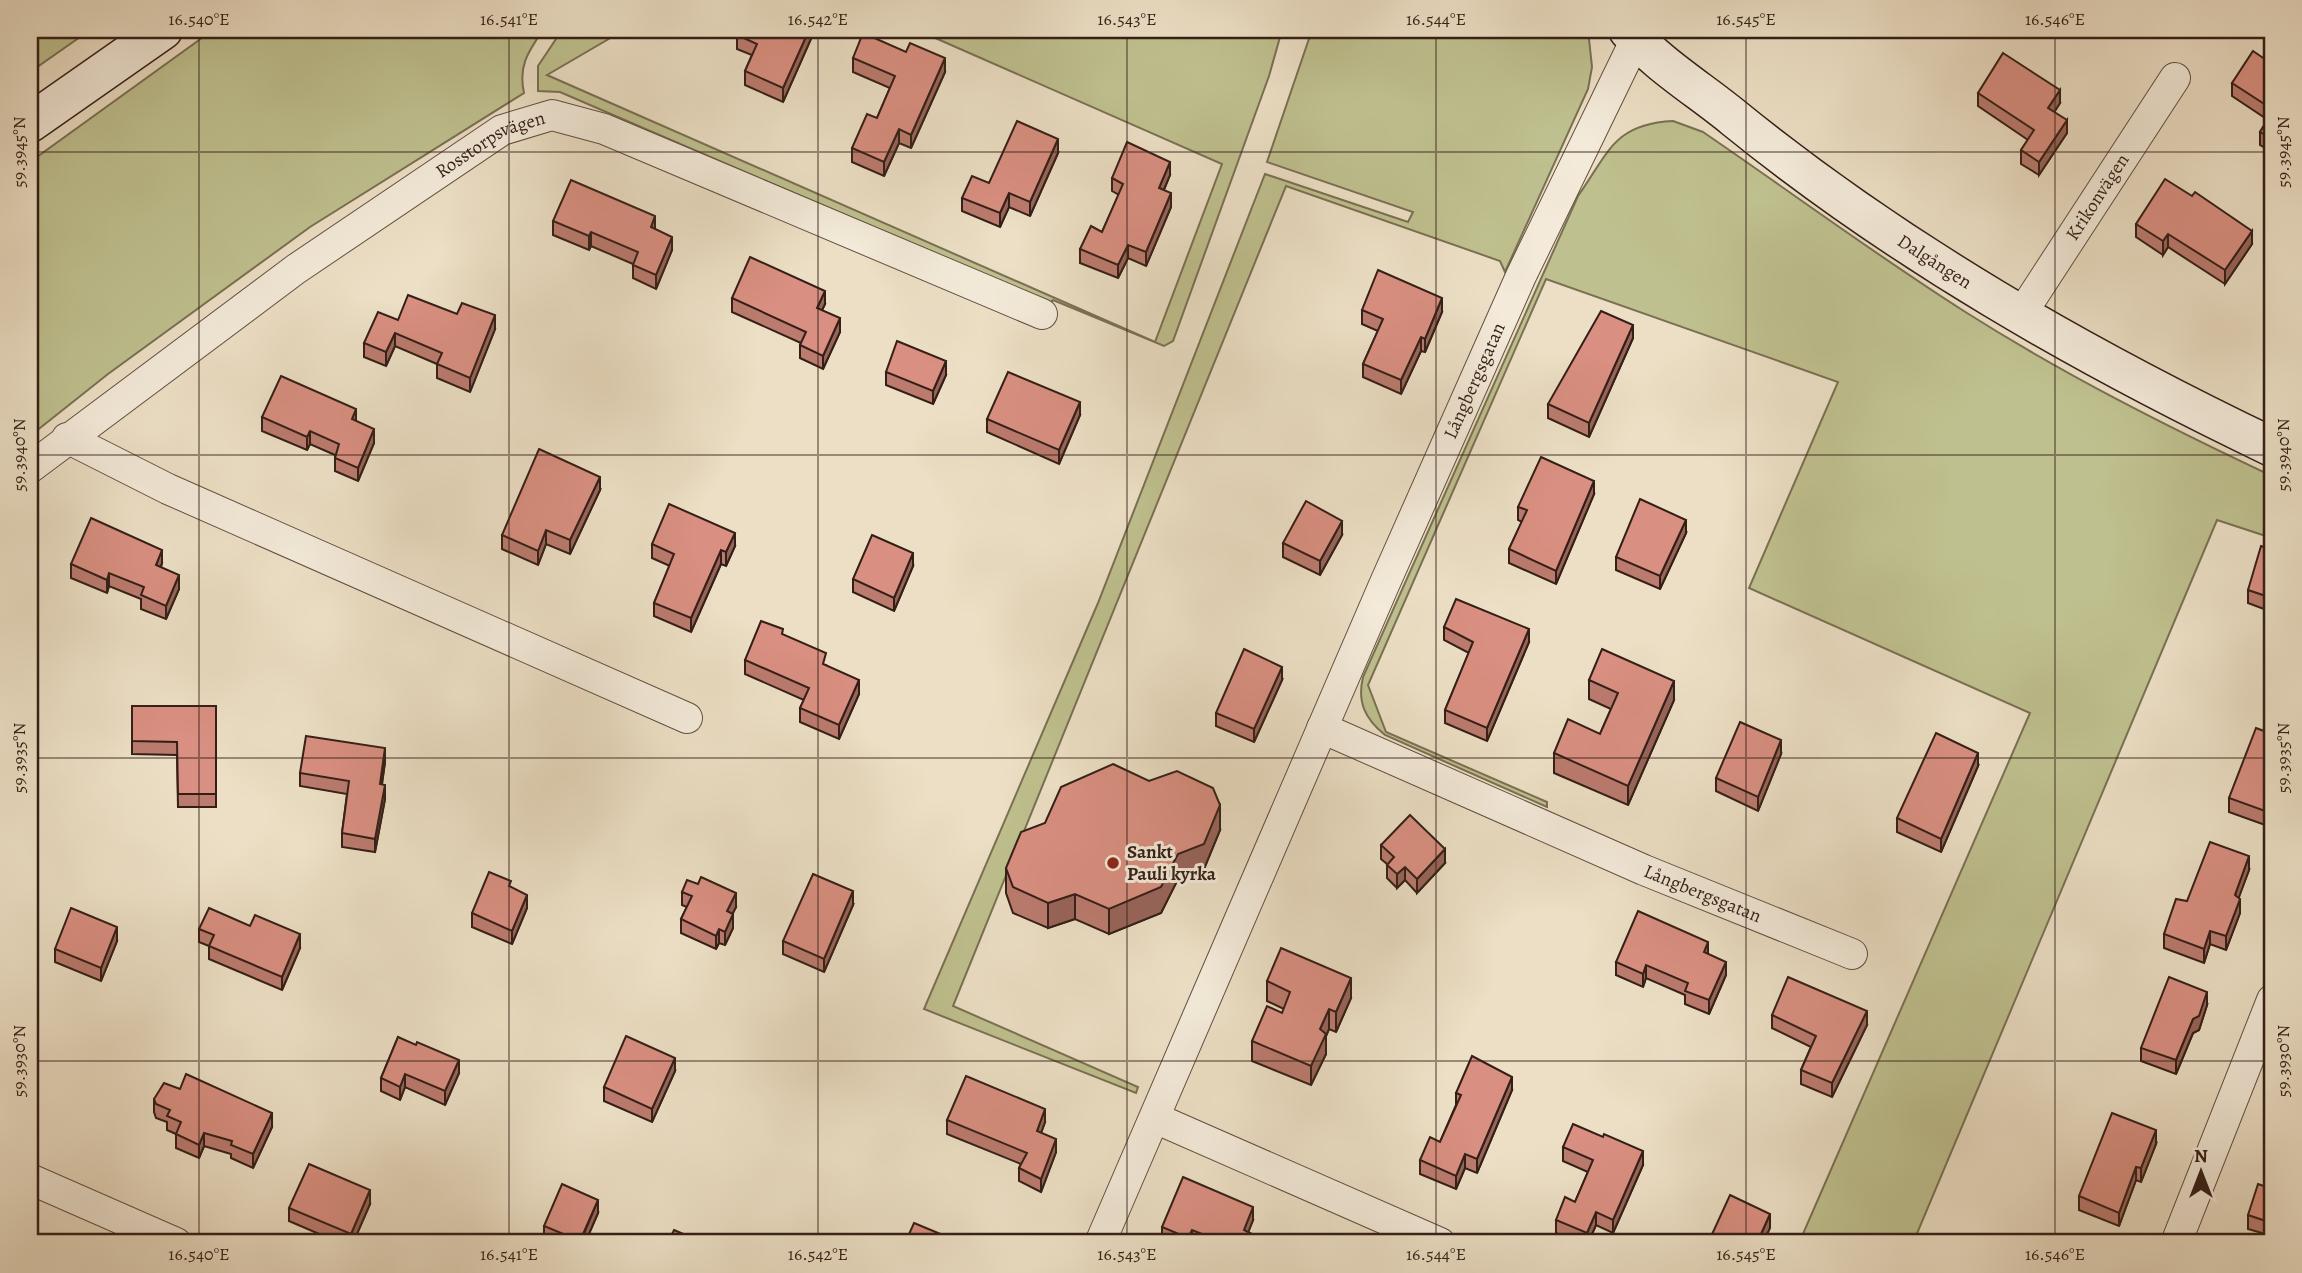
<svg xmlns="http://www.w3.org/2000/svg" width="2302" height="1273" font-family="Alegreya,serif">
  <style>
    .green { fill: #bfc08f; stroke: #7a7053; stroke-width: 2 }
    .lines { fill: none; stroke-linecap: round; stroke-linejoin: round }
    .street-casing { stroke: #624f42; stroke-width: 32 }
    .secondary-casing { stroke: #341f17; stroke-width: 41 }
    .street { stroke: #f3ead9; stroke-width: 30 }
    .secondary { stroke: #f3ead9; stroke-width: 38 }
    .wall { fill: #bb7b6f; stroke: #341f17; stroke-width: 2 }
    .shaded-wall { fill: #98645a; stroke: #341f17; stroke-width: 2 }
    .building { fill: #d98f81; stroke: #341f17; stroke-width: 2 }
    .ticks { fill: none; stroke: #341f17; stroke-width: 2; stroke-opacity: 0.45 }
    .poi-dot { fill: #8f2418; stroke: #f3ead9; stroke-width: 2.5 }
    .labels { text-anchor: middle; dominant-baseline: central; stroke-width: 6; stroke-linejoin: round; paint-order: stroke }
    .street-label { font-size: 19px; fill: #341f17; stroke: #f3ead9 }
    .poi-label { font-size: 19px; font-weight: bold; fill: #341f17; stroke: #f3ead9; text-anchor: start }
    .neatline { fill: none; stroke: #341f17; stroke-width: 2.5 }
    .ticks-label { font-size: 18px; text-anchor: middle; fill: #341f17 }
  </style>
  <rect width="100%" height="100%" fill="#ecdfc5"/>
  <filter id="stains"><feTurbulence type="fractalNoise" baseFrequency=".00286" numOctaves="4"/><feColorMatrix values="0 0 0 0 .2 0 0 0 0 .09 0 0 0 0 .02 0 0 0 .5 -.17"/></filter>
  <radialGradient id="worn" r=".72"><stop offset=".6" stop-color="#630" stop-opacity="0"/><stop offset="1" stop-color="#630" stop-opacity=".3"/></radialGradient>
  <g class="green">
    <path d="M30,30H90L30,72Z"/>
    <path d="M213,30H543C528,52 518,66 524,93L310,227L108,374L30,436V162Z"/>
    <path d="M562,30H624L547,75L1155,342L1222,164L917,30H1282L1269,76L1173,341L1164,346L1053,300L1048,306L1046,302L560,92L538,91V66Z"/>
    <path d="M1312,30H1588L1592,67L1588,89L1505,272L1500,261L1286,186L953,1006L1138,1087L1136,1093L924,1009L1098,603L1265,174L1408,222L1413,212L1267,162Z"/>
    <path d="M1673,121L1703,132C1791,192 1877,256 1967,313C2065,375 2168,427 2272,476V538L2217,520L1913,1243H1799L2030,713L1749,588L1838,382L1546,279L1368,685L1386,732L1547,802V807L1385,735C1365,719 1357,702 1363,677L1578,196C1609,152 1614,124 1673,121Z"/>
  </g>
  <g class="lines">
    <defs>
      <g id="street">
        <path id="s1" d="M2020,316L2175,78"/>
        <path d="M67,438L168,489L687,718"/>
        <path id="s2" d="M30,468L296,269L502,130L552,115L604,129L1042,314"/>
        <path id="s3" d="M1322,728L1644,870L1852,954"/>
        <path d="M1155,1118L1440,1243"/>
        <path d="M30,1179L176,1243"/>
        <path id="s4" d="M1100,1243L1384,585L1521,276L1636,39"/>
        <path d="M2176,1243L2272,1000"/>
      </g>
      <g id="secondary">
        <path id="s5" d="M1628,30C1657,64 1700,90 1734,118C1898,251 2082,356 2272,447"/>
        <path d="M30,123L163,30"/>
      </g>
    </defs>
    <use href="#street" class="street-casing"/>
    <use href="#secondary" class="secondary-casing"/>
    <use href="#street" class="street"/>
    <use href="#secondary" class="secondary"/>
  </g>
  <g class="wall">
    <path d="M814,30V32L783,102L745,85V71L752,55L737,49V35Z"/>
    <path d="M853,58L945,72L911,148L899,143L884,176L852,162V148L877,118L890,88L853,72Z"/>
    <path d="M2272,64V152L2260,145V132L2268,120L2232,96V83Z"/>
    <path d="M1978,93L2060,103L2054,112L2067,133L2039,175L2021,164V150L2028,140L1978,106Z"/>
    <path d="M1058,153L1030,216L1009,207L1000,227L962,211V198L989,183Z"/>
    <path d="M1170,175L1164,190L1171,207L1146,266L1128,258L1118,278L1080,263V249L1102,232L1119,195L1112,191V178Z"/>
    <path d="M2192,196L2252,244L2225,284L2168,247L2163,255L2136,237V224Z"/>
    <path d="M553,221L655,229L672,250L656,289L633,278V264L591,246L589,250L553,235Z"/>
    <path d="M732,298L825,304L822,310L840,332L823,369L800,358V345L801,343L732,312Z"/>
    <path d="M1362,310L1442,312L1425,352L1421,351L1401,394L1363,377V364L1378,331L1362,324Z"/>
    <path d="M398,320L495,329L470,392L437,378V364L395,346L386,366L364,357V343Z"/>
    <path d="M1633,338L1589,437L1548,418V404Z"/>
    <path d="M886,372L946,375L933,404L886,385Z"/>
    <path d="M1080,415L1059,464L987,432V419Z"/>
    <path d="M262,417L356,421L374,443L358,481L335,471V455L310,444L307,450L262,431Z"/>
    <path d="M600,490L570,554L546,544L538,565L502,549V535Z"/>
    <path d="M1594,494L1556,584L1509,563V549L1522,522L1518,520V507Z"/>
    <path d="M1686,533L1660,589L1616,570V557Z"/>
    <path d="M1342,535L1320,575L1283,557V543Z"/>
    <path d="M652,544L735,546L726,566L721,564L691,632L654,616V603L670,566L652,558Z"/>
    <path d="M2272,550V612L2248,603V590Z"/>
    <path d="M162,563L161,567L179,589L166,619L141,609V599L109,586L107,593L71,578V564Z"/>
    <path d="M913,566L894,611L853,592V579Z"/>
    <path d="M1444,627L1529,642L1487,741L1445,723V710L1469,653L1444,640Z"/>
    <path d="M745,660L826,665L859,694L839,739L800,722V708L804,700L745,674Z"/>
    <path d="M1282,680L1254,742L1216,726V713Z"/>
    <path d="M1589,680L1674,700L1628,805L1554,773V753L1600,734L1611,709L1589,699Z"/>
    <path d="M132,706H216V807H178L177,755L132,754Z"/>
    <path d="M2272,734V803L2265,825L2229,812V798Z"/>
    <path d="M1781,754L1758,811L1716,791V778Z"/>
    <path d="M385,762L382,784L385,799L375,852L342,847V833L347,794L300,786V773Z"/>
    <path d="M1978,766L1941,852L1897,832V818Z"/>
    <path d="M1220,830L1204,869L1178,879L1161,913L1109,934L1075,919L1048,928L1013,913L1006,893V868Z"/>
    <path d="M1381,845L1445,863L1417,893L1405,880L1397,888L1387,878V864L1381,859Z"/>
    <path d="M2249,870L2238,898L2240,913L2226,950L2210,944L2204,963L2164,948V934L2187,901Z"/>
    <path d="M511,887L527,908L512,944L472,927V913Z"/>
    <path d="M682,892L736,907L732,914L733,928L725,945L719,943L716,949L681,933V919L687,907L682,905Z"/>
    <path d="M853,905L824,972L783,954V941Z"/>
    <path d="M199,929L300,948L282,990L209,959V946L199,942Z"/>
    <path d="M117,941L101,981L55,962V949Z"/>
    <path d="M1708,954L1726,975L1709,1014L1685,1004V995L1646,978L1643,987L1616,975V962Z"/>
    <path d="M1267,981L1351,998L1336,1032L1329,1029L1326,1036V1054L1311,1085L1252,1061V1041L1282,1013L1284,1009L1267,1001Z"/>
    <path d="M2207,1005L2199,1030L2193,1033L2176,1074L2141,1061V1048Z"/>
    <path d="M1772,1015L1867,1025L1832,1097L1801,1084V1070L1811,1047L1772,1028Z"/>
    <path d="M398,1037L459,1073L445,1105L405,1087L400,1100L381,1091V1078Z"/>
    <path d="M675,1071L652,1122L604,1101V1087Z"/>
    <path d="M1512,1090L1477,1173L1465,1168L1456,1189L1420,1174V1160L1440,1142L1456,1105V1093Z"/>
    <path d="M154,1099L272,1127L253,1168L231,1158V1154L204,1146L199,1158L176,1148V1134L167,1130V1122L156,1118L154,1112Z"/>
    <path d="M947,1120L1045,1122L1041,1133L1056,1152L1041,1192L1019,1181V1168L1021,1164L947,1134Z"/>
    <path d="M2156,1144L2141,1182L2136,1180L2119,1226L2079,1210V1196Z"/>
    <path d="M1563,1147L1643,1165L1613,1233L1596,1225L1588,1243H1579L1556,1233V1220L1575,1202L1588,1172L1563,1161Z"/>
    <path d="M2272,1189V1236L2248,1229V1215Z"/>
    <path d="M370,1204L353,1243H340L289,1221V1208Z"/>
    <path d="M598,1213L585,1243H553L544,1239V1226Z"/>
    <path d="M1253,1220L1248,1232L1266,1243H1169L1162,1240V1227Z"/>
  </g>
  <g class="shaded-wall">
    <path d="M809,30H814V32L783,102V88Z"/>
    <path d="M945,58V72L911,148V135Z"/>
    <path d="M2060,90V103L2048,122V108Z"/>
    <path d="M2067,120V133L2039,175V162Z"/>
    <path d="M899,129V143L884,176V162Z"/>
    <path d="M1058,139V153L1030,216V202Z"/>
    <path d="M1170,162V175L1159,201V188Z"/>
    <path d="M1009,193V207L1000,227V213Z"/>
    <path d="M1171,193V207L1146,266V252Z"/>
    <path d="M655,216V230L651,227Z"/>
    <path d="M2252,231V244L2225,284V270Z"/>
    <path d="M591,232V246L589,250V236Z"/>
    <path d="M2168,234V247L2163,255V241Z"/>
    <path d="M672,237V250L656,289V275Z"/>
    <path d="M1128,245V258L1118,278V265Z"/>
    <path d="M825,291V304L817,321V308Z"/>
    <path d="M1442,298V312L1425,352V339Z"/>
    <path d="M495,315V329L470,392V378Z"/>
    <path d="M840,318V332L823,369V356Z"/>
    <path d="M1633,325V338L1589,437V423Z"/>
    <path d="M395,333V346L386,366V352Z"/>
    <path d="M1421,337V351L1401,394V380Z"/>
    <path d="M946,361V375L933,404V391Z"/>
    <path d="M1080,402V415L1059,464V450Z"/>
    <path d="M356,409V422L352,419Z"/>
    <path d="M374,429V443L358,481V468Z"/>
    <path d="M310,431V444L307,450V437Z"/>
    <path d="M600,477V490L570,554V540Z"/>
    <path d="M1594,481V494L1556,584V571Z"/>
    <path d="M1686,520V533L1660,589V576Z"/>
    <path d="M1342,521V535L1320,575V561Z"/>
    <path d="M546,530V544L538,565V551Z"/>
    <path d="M735,533V546L726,566V552Z"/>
    <path d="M162,550V563L156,578V565Z"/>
    <path d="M721,550V564L691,632V618Z"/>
    <path d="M913,553V566L894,611V598Z"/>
    <path d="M109,573V586L107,593V580Z"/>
    <path d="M179,575V589L166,619V606Z"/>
    <path d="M1529,629V642L1487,741V728Z"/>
    <path d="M1282,667V680L1254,742V729Z"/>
    <path d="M859,680V694L839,739V725Z"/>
    <path d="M1674,681V700L1628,805V786Z"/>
    <path d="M1781,740V754L1758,811V797Z"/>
    <path d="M385,748V762L380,797V784Z"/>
    <path d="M1978,753V766L1941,852V839Z"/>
    <path d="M385,785V799L375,852V839Z"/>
    <path d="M2272,789V803L2265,825V811Z"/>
    <path d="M1220,805V830L1204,869L1178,879L1161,913L1109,934V909Z"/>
    <path d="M1445,849V863L1417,893V879Z"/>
    <path d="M2249,856V870L2235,908V895Z"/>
    <path d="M1405,867V880L1397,888V874Z"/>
    <path d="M853,891V905L824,972V959Z"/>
    <path d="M736,893V907L727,925V911Z"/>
    <path d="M1075,894V919L1048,928V903Z"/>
    <path d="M527,895V908L512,944V931Z"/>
    <path d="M2240,899V913L2226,950V936Z"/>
    <path d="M733,914V928L725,945V932Z"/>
    <path d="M117,927V941L101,981V968Z"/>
    <path d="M719,929V943L716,949V936Z"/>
    <path d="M2210,931V944L2204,963V949Z"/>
    <path d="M300,934V948L282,990V977Z"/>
    <path d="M1708,942V955L1704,952Z"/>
    <path d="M1726,962V975L1709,1014V1000Z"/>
    <path d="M1646,965V978L1643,987V974Z"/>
    <path d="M1351,978V998L1336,1032V1012Z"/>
    <path d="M2207,992V1005L2199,1030L2193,1033L2176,1074V1060L2193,1019Z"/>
    <path d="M1329,1009V1029L1326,1036V1054L1311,1085V1066L1320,1029Z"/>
    <path d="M1867,1011V1025L1832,1097V1083Z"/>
    <path d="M675,1058V1071L652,1122V1109Z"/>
    <path d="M459,1060V1073L445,1105V1091Z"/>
    <path d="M405,1074V1087L400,1100V1087Z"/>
    <path d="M1512,1077V1090L1477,1173V1159Z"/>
    <path d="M1045,1109V1122L1037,1144V1131Z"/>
    <path d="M272,1113V1127L253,1168V1154Z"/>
    <path d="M2156,1130V1144L2141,1182V1168Z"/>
    <path d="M204,1133V1146L199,1158V1145Z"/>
    <path d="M1056,1139V1152L1041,1192V1179Z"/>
    <path d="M1643,1151V1165L1613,1233V1220Z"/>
    <path d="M1465,1154V1168L1456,1189V1176Z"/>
    <path d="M2136,1167V1180L2119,1226V1213Z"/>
    <path d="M370,1190V1204L353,1243H351V1234Z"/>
    <path d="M598,1200V1213L585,1243H580Z"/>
    <path d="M1253,1207V1220L1244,1243V1230Z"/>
    <path d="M1596,1212V1225L1588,1243H1587V1233Z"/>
    <path d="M1770,1214V1228L1763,1243H1757Z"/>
    <path d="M1192,1230V1243H1188V1238Z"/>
  </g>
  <g class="building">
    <path d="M740,30H809L783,88L745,71L757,44L737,35Z"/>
    <path d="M863,33L906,52L910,43L945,58L911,135L899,129L884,162L852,148L867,114L877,118L895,76L853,58Z"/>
    <path d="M2253,51L2272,64V109L2232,83Z"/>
    <path d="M2003,53L2060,90L2048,108L2067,120L2039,162L2021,150L2034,130L1978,93Z"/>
    <path d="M2272,112V139L2260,132Z"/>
    <path d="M1017,121L1058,139L1030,202L1009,193L1000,213L962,198L972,176L989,183Z"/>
    <path d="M1127,142L1170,162L1159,188L1171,193L1146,252L1128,245L1118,265L1080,249L1091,226L1102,232L1123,184L1112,178Z"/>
    <path d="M2165,179L2192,196L2195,192L2252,231L2225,270L2168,234L2163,241L2136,224Z"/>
    <path d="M571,180L655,216L651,227L672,237L656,275L633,265L638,252L591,232L589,236L553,221Z"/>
    <path d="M750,257L825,291L817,308L840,318L823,356L800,345L806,332L732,298Z"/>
    <path d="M1378,270L1442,298L1425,339L1421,337L1401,380L1363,364L1383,319L1362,310Z"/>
    <path d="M408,295L457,314L462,303L495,315L470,378L437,364L442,353L395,333L386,352L364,343L378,312L398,320Z"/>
    <path d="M1601,311L1633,325L1589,423L1548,404Z"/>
    <path d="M897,341L946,361L933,391L886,372Z"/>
    <path d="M1008,372L1080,402L1059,450L987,419Z"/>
    <path d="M281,376L356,409L352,419L374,429L358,468L335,458L339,444L310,431L307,437L262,417Z"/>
    <path d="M539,449L600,477L570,540L546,530L538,551L502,535Z"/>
    <path d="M1541,457L1594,481L1556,571L1509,549L1527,510L1518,507Z"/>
    <path d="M1640,499L1686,520L1660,576L1616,557Z"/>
    <path d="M1306,501L1342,521L1320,561L1283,543Z"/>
    <path d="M669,504L735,533L726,552L721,550L691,618L654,603L674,554L652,544Z"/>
    <path d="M91,518L162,550L156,565L179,575L166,606L141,595L144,587L109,573L107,580L71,564Z"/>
    <path d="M872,535L913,553L894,598L853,579Z"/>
    <path d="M2261,546L2272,550V598L2248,590Z"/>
    <path d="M1456,599L1529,629L1487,728L1445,710L1473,642L1444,627Z"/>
    <path d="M761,621L783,629L782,634L826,653L823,664L859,680L839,725L800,708L809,688L745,660Z"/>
    <path d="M1244,649L1282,667L1254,729L1216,713Z"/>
    <path d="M1602,649L1674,681L1628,786L1554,753L1568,719L1600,734L1618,693L1589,680Z"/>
    <path d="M132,706H216V794H178L177,742L132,741Z"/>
    <path d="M1740,722L1781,740L1758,797L1716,778Z"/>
    <path d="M2256,728L2272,734V789L2265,811L2229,798Z"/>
    <path d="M1936,733L1978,753L1941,839L1897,818Z"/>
    <path d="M306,736L385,748L380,784L385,785L375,839L342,833L349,781L300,773Z"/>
    <path d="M1113,764L1149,781L1177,771L1213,788L1220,805L1204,844L1178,854L1161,887L1109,909L1075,894L1048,903L1013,887L1006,868L1021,832L1045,823L1061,787Z"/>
    <path d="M1410,815L1445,849L1417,879L1405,867L1397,874L1387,865L1394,857L1381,845Z"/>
    <path d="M2210,842L2249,856L2235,895L2240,899L2226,936L2210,931L2204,949L2164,934L2176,899L2187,901Z"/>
    <path d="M489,872L511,881L509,886L527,895L512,931L472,913Z"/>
    <path d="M813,874L853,891L824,959L783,941Z"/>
    <path d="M701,877L736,893L727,911L733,914L725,932L719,929L716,936L681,919L692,896L682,892L687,880L698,884Z"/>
    <path d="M71,908L117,927L101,968L55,949Z"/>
    <path d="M209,908L250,926L255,915L300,934L282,977L209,946L214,935L199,929Z"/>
    <path d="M1638,911L1708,942L1704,952L1726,962L1709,1000L1685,991L1688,983L1646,965L1643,974L1616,962Z"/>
    <path d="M1281,948L1351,978L1336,1012L1329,1009L1320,1029L1326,1034L1311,1066L1252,1041L1267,1006L1282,1013L1290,992L1267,981Z"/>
    <path d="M1788,977L1867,1011L1832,1083L1801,1070L1816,1036L1772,1015Z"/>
    <path d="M2169,977L2207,992L2199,1016L2193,1019L2176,1060L2141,1048Z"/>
    <path d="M626,1036L675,1058L652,1109L604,1087Z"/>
    <path d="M398,1037L416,1045L417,1042L459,1060L445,1091L405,1074L400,1087L381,1078Z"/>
    <path d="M1472,1056L1512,1077L1477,1159L1465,1154L1456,1176L1420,1160L1430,1137L1440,1142L1461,1095L1456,1093Z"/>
    <path d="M186,1074L272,1113L253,1154L231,1145L232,1141L204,1133L199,1145L176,1134L181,1122L167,1116L170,1110L156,1104L154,1099L164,1083L180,1089Z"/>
    <path d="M966,1076L1045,1109L1037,1131L1056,1139L1041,1179L1019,1168L1027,1153L947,1120Z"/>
    <path d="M2112,1113L2156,1130L2141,1168L2136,1167L2119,1213L2079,1196Z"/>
    <path d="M1573,1124L1603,1137L1604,1134L1643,1151L1613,1220L1596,1212L1587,1233L1556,1220L1565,1197L1575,1202L1593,1160L1563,1147Z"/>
    <path d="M309,1164L370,1190L351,1234L289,1208Z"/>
    <path d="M1183,1177L1253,1207L1244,1230L1266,1241L1264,1243H1225L1192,1230L1188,1238L1162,1227Z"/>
    <path d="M562,1184L598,1200L580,1241L544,1226Z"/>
    <path d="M2258,1184L2272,1189V1223L2248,1215Z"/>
    <path d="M1730,1195L1770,1214L1757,1243H1708Z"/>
    <path d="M914,1223L962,1243H905Z"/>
    <path d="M674,1230L704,1243H668Z"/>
    <path d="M2011,1235L2029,1243H2007Z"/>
  </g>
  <path class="ticks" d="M199,30V1243M509,30V1243M818,30V1243M1127,30V1243M1436,30V1243M1746,30V1243M2055,30V1243M30,152H2272M30,455H2272M30,758H2272M30,1061H2272"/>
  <circle class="poi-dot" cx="1113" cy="863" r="7"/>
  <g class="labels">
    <g class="street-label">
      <text stroke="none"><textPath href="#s2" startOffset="564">Rosstorpsvägen</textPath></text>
      <text stroke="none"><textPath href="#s1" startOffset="142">Krikonvägen</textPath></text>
      <text stroke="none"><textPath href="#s5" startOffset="385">Dalgången</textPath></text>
      <text stroke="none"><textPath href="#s4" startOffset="940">Långbergsgatan</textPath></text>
      <text stroke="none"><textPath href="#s3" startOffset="415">Långbergsgatan</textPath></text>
    </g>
    <g class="poi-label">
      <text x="1127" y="852">Sankt<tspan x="1127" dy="22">Pauli kyrka</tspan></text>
    </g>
  </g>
  <rect width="2302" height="1273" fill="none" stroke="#ecdfc5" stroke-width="77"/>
  <g transform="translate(2201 1172)" stroke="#f3ead9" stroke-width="5" paint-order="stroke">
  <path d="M0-5L12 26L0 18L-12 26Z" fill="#341f17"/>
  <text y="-10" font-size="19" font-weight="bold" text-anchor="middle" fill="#341f17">N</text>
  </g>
  <rect x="38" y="38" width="2226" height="1196" class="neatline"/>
  <g class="ticks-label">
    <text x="199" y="25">16.540°E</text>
    <text x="509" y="25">16.541°E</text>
    <text x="818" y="25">16.542°E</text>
    <text x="1127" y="25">16.543°E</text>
    <text x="1436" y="25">16.544°E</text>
    <text x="1746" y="25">16.545°E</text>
    <text x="2055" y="25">16.546°E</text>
    <text transform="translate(19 152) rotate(-90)" y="6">59.3945°N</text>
    <text transform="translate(2283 152) rotate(-90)" y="6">59.3945°N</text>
    <text transform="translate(19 455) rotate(-90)" y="6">59.3940°N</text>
    <text transform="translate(2283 455) rotate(-90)" y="6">59.3940°N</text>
    <text transform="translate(19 758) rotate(-90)" y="6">59.3935°N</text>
    <text transform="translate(2283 758) rotate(-90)" y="6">59.3935°N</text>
    <text transform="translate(19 1061) rotate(-90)" y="6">59.3930°N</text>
    <text transform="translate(2283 1061) rotate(-90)" y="6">59.3930°N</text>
    <text x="199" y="1260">16.540°E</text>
    <text x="509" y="1260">16.541°E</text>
    <text x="818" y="1260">16.542°E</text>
    <text x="1127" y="1260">16.543°E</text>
    <text x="1436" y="1260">16.544°E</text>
    <text x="1746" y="1260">16.545°E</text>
    <text x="2055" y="1260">16.546°E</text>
  </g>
  <rect width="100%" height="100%" filter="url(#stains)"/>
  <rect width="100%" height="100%" fill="url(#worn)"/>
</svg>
